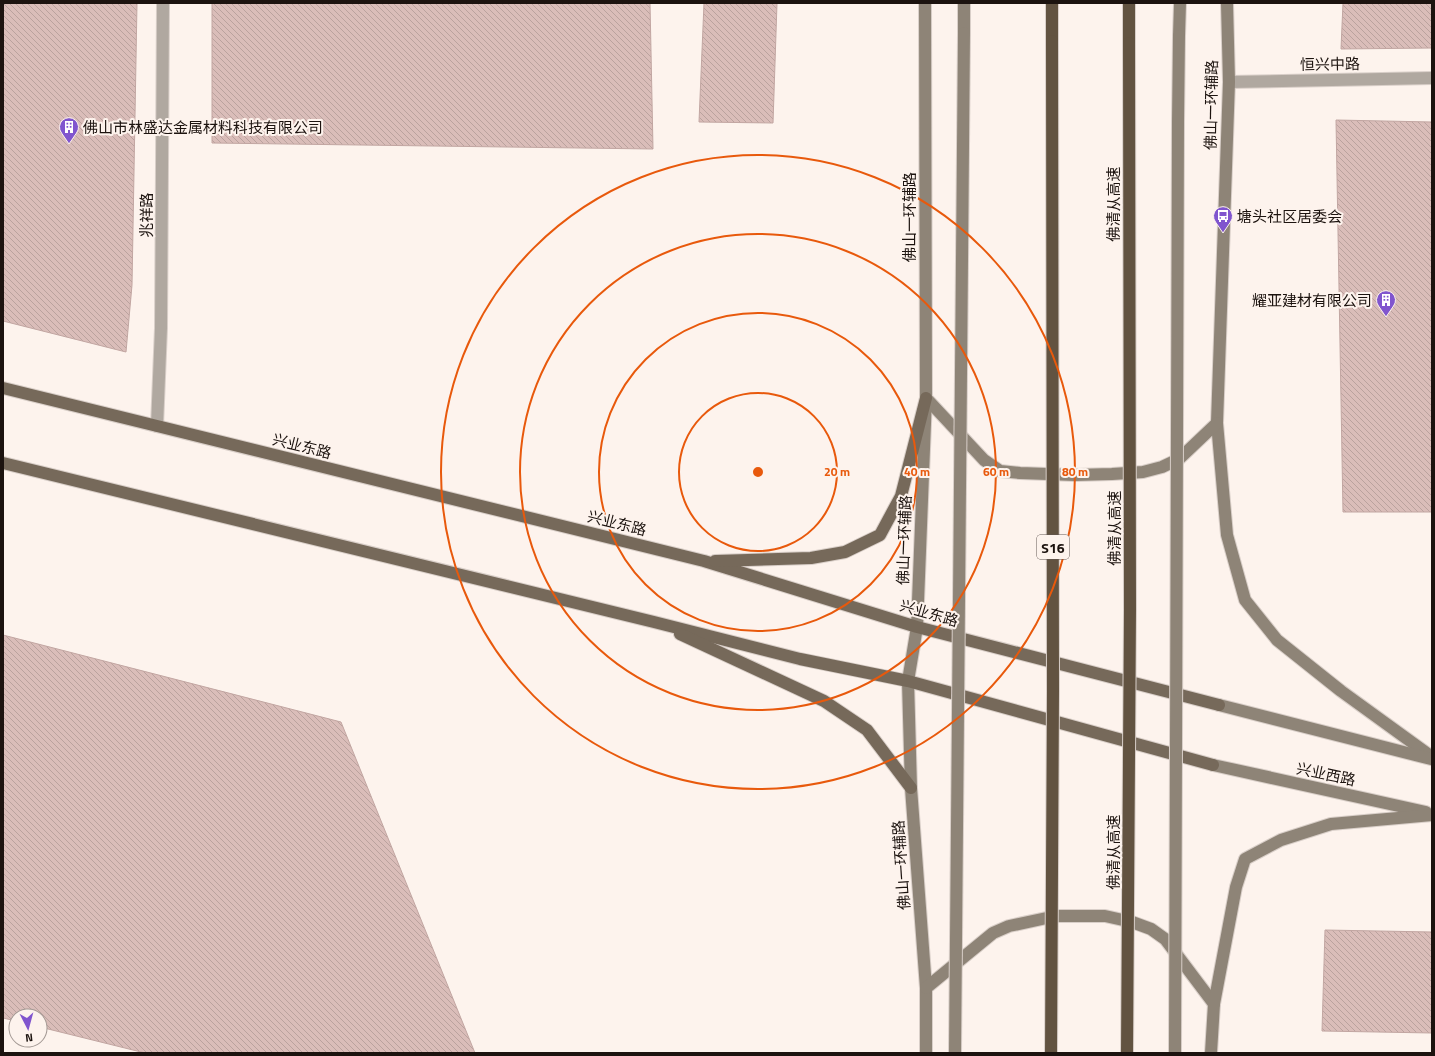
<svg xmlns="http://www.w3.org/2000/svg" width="1435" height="1056" font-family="'Titillium Web','Noto Sans SC',sans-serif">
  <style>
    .building { fill: url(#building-back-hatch); stroke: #c2a6a2 }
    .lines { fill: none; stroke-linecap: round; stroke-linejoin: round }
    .street-casing { stroke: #d9cfc9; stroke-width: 14 }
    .secondary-casing { stroke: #d9cfc9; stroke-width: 14 }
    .primary-casing { stroke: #d9cfc9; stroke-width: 14 }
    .highway-casing { stroke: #d9cfc9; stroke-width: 14 }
    .street { stroke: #b0a8a0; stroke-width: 12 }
    .secondary { stroke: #8e8477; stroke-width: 12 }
    .primary { stroke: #76695a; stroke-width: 12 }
    .highway { stroke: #625341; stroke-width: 12 }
    .secondary-bridge-casing { stroke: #d9cfc9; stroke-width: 14; stroke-linecap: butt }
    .highway-bridge-casing { stroke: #d9cfc9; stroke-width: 14; stroke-linecap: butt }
    .secondary-bridge { stroke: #8e8477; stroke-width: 12 }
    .highway-bridge { stroke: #625341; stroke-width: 12 }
    .ring { fill: none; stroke: #e8590c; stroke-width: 2 }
    .labels { text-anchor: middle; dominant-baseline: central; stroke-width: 4; stroke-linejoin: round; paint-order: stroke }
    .shield { fill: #fdf3ed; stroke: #605652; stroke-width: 1 }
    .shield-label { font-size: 14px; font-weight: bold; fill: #1c130f }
    .street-label { font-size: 15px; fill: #1c130f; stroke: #fdf3ed }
    .poi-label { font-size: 15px; fill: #1c130f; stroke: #fdf3ed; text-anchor: start }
    .centre { fill: #e8590c; stroke: #fdf3ed; stroke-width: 2 }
    .ring-label { font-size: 12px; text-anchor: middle; font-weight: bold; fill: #e8590c; stroke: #fdf3ed; stroke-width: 4; stroke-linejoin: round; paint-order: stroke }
  </style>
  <defs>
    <pattern id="building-back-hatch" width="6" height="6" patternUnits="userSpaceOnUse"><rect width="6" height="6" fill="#dabdb9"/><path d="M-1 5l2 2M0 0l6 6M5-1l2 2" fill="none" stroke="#baa29e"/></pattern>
  </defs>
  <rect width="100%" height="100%" fill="#fdf3ed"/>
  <g class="building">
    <path d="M3,3H137L132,285L126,352L3,321Z"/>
    <path d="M212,3H650L653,149L212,143Z"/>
    <path d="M704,3H777L773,123L699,122Z"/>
    <path d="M1343,3H1432V48L1341,49Z"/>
    <path d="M1336,120L1432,122V512H1343Z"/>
    <path d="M3,635L341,722L475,1053H145L40,1027V1016H16V1021L3,1018Z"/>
    <path d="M1325,930L1432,932V1033L1322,1031Z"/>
  </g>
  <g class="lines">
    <defs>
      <g id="street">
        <path d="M1229,82L1432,78"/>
        <path d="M157,426L161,328L163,3"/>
      </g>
      <g id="secondary">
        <path d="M925,3L926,398L917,627L908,681L911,788L926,988V1053"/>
        <path d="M1227,3L1229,82L1217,423L1227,535L1245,600L1277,640L1341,691L1432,757"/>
        <path d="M964,33V3"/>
        <path d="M1179,36L1180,3"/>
        <path d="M926,398L984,460L1000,471L1020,473L1075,475L1112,474L1143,472L1162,467L1179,459L1217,423"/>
        <path d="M1219,705L1431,759"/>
        <path d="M1213,765L1426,812"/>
        <path d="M926,988L993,933L1009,926L1056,916H1105L1132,922L1151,929L1165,939L1214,1004"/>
        <path d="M1211,1053L1214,1004L1236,887L1245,859L1281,840L1331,824L1432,815"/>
      </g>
      <g id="primary">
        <path d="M3,388L704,561L917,627L1219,705"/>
        <path d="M3,463L654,622L800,659L908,681L1213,765"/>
        <path d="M715,561L811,558L845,552L880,535L901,496L926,398"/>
        <path d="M680,634L824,701L867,730L911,788"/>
      </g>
      <g id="highway">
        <path d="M1052,41V3"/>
        <path d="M1129,43V3"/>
      </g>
    </defs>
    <use href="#street" class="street-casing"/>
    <use href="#secondary" class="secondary-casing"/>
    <use href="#primary" class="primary-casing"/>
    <use href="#highway" class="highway-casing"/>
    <use href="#street" class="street"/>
    <use href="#secondary" class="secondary"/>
    <use href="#primary" class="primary"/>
    <use href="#highway" class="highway"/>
    <defs>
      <g id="secondary-bridge">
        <path d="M955,1053L964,33"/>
        <path d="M1175,1053L1178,122L1179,36"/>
      </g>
      <g id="highway-bridge">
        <path d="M1051,1053L1053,691L1052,41"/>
        <path d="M1127,1053L1130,609L1129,43"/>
      </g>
    </defs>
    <use href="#secondary-bridge" class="secondary-bridge-casing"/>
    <use href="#highway-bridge" class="highway-bridge-casing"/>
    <use href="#secondary-bridge" class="secondary-bridge"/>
    <use href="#highway-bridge" class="highway-bridge"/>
  </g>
  <g class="ring">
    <circle cx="758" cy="472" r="79"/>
    <circle cx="758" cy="472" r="159"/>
    <circle cx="758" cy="472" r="238"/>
    <circle cx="758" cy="472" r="317"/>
  </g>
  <defs>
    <symbol id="building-pin" viewBox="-11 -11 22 30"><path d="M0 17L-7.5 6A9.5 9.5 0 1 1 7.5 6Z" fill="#8055ce" stroke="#fdf3ed"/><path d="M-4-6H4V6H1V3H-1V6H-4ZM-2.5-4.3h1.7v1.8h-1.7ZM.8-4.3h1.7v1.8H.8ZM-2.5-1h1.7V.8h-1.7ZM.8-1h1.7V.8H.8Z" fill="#fff"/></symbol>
    <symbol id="bus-pin" viewBox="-11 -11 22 30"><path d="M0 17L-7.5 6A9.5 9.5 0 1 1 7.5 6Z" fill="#8055ce" stroke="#fdf3ed"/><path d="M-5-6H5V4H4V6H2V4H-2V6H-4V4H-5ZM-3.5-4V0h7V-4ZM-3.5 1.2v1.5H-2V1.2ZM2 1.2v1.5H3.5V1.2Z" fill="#fff"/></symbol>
  </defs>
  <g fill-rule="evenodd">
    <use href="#building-pin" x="58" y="116" width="22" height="30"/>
    <use href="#bus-pin" x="1212" y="205" width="22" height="30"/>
    <use href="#building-pin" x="1375" y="289" width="22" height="30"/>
  </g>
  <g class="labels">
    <rect class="shield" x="1037" y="535" width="32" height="24" rx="3"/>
    <g class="shield-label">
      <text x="1053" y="547">S16</text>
    </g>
    <g class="street-label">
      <text transform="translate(1330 64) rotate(-1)">恒兴中路</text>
      <text transform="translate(1211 105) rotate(-89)">佛山一环辅路</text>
      <text transform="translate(1113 204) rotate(-90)">佛清从高速</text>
      <text transform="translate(146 215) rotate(-90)">兆祥路</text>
      <text transform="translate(909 217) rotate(-90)">佛山一环辅路</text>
      <text transform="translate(302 446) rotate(14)">兴业东路</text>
      <text transform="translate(617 523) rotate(14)">兴业东路</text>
      <text transform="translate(1114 528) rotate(-90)">佛清从高速</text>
      <text transform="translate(904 540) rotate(-88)">佛山一环辅路</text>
      <text transform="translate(929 613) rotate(16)">兴业东路</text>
      <text transform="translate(1326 774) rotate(12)">兴业西路</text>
      <text transform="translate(1113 852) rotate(-90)">佛清从高速</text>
      <text transform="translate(901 865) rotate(-94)">佛山一环辅路</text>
    </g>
    <g class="poi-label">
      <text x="83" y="127">佛山市林盛达金属材料科技有限公司</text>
      <text x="1237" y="216">塘头社区居委会</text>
      <text x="1372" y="300" text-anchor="end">耀亚建材有限公司</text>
    </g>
  </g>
  <circle cx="758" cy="472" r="6" class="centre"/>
  <g class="ring-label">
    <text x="837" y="476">20 m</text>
    <text x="917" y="476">40 m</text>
    <text x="996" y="476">60 m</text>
    <text x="1075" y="476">80 m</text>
  </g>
  <rect width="1435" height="1056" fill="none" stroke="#1c130f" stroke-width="8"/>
  <g transform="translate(28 1028) rotate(174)"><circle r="19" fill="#fdf3ed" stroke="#a39994"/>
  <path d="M0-3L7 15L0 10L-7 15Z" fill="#8055ce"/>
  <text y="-6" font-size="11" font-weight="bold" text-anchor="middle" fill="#1c130f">N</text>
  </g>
</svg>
